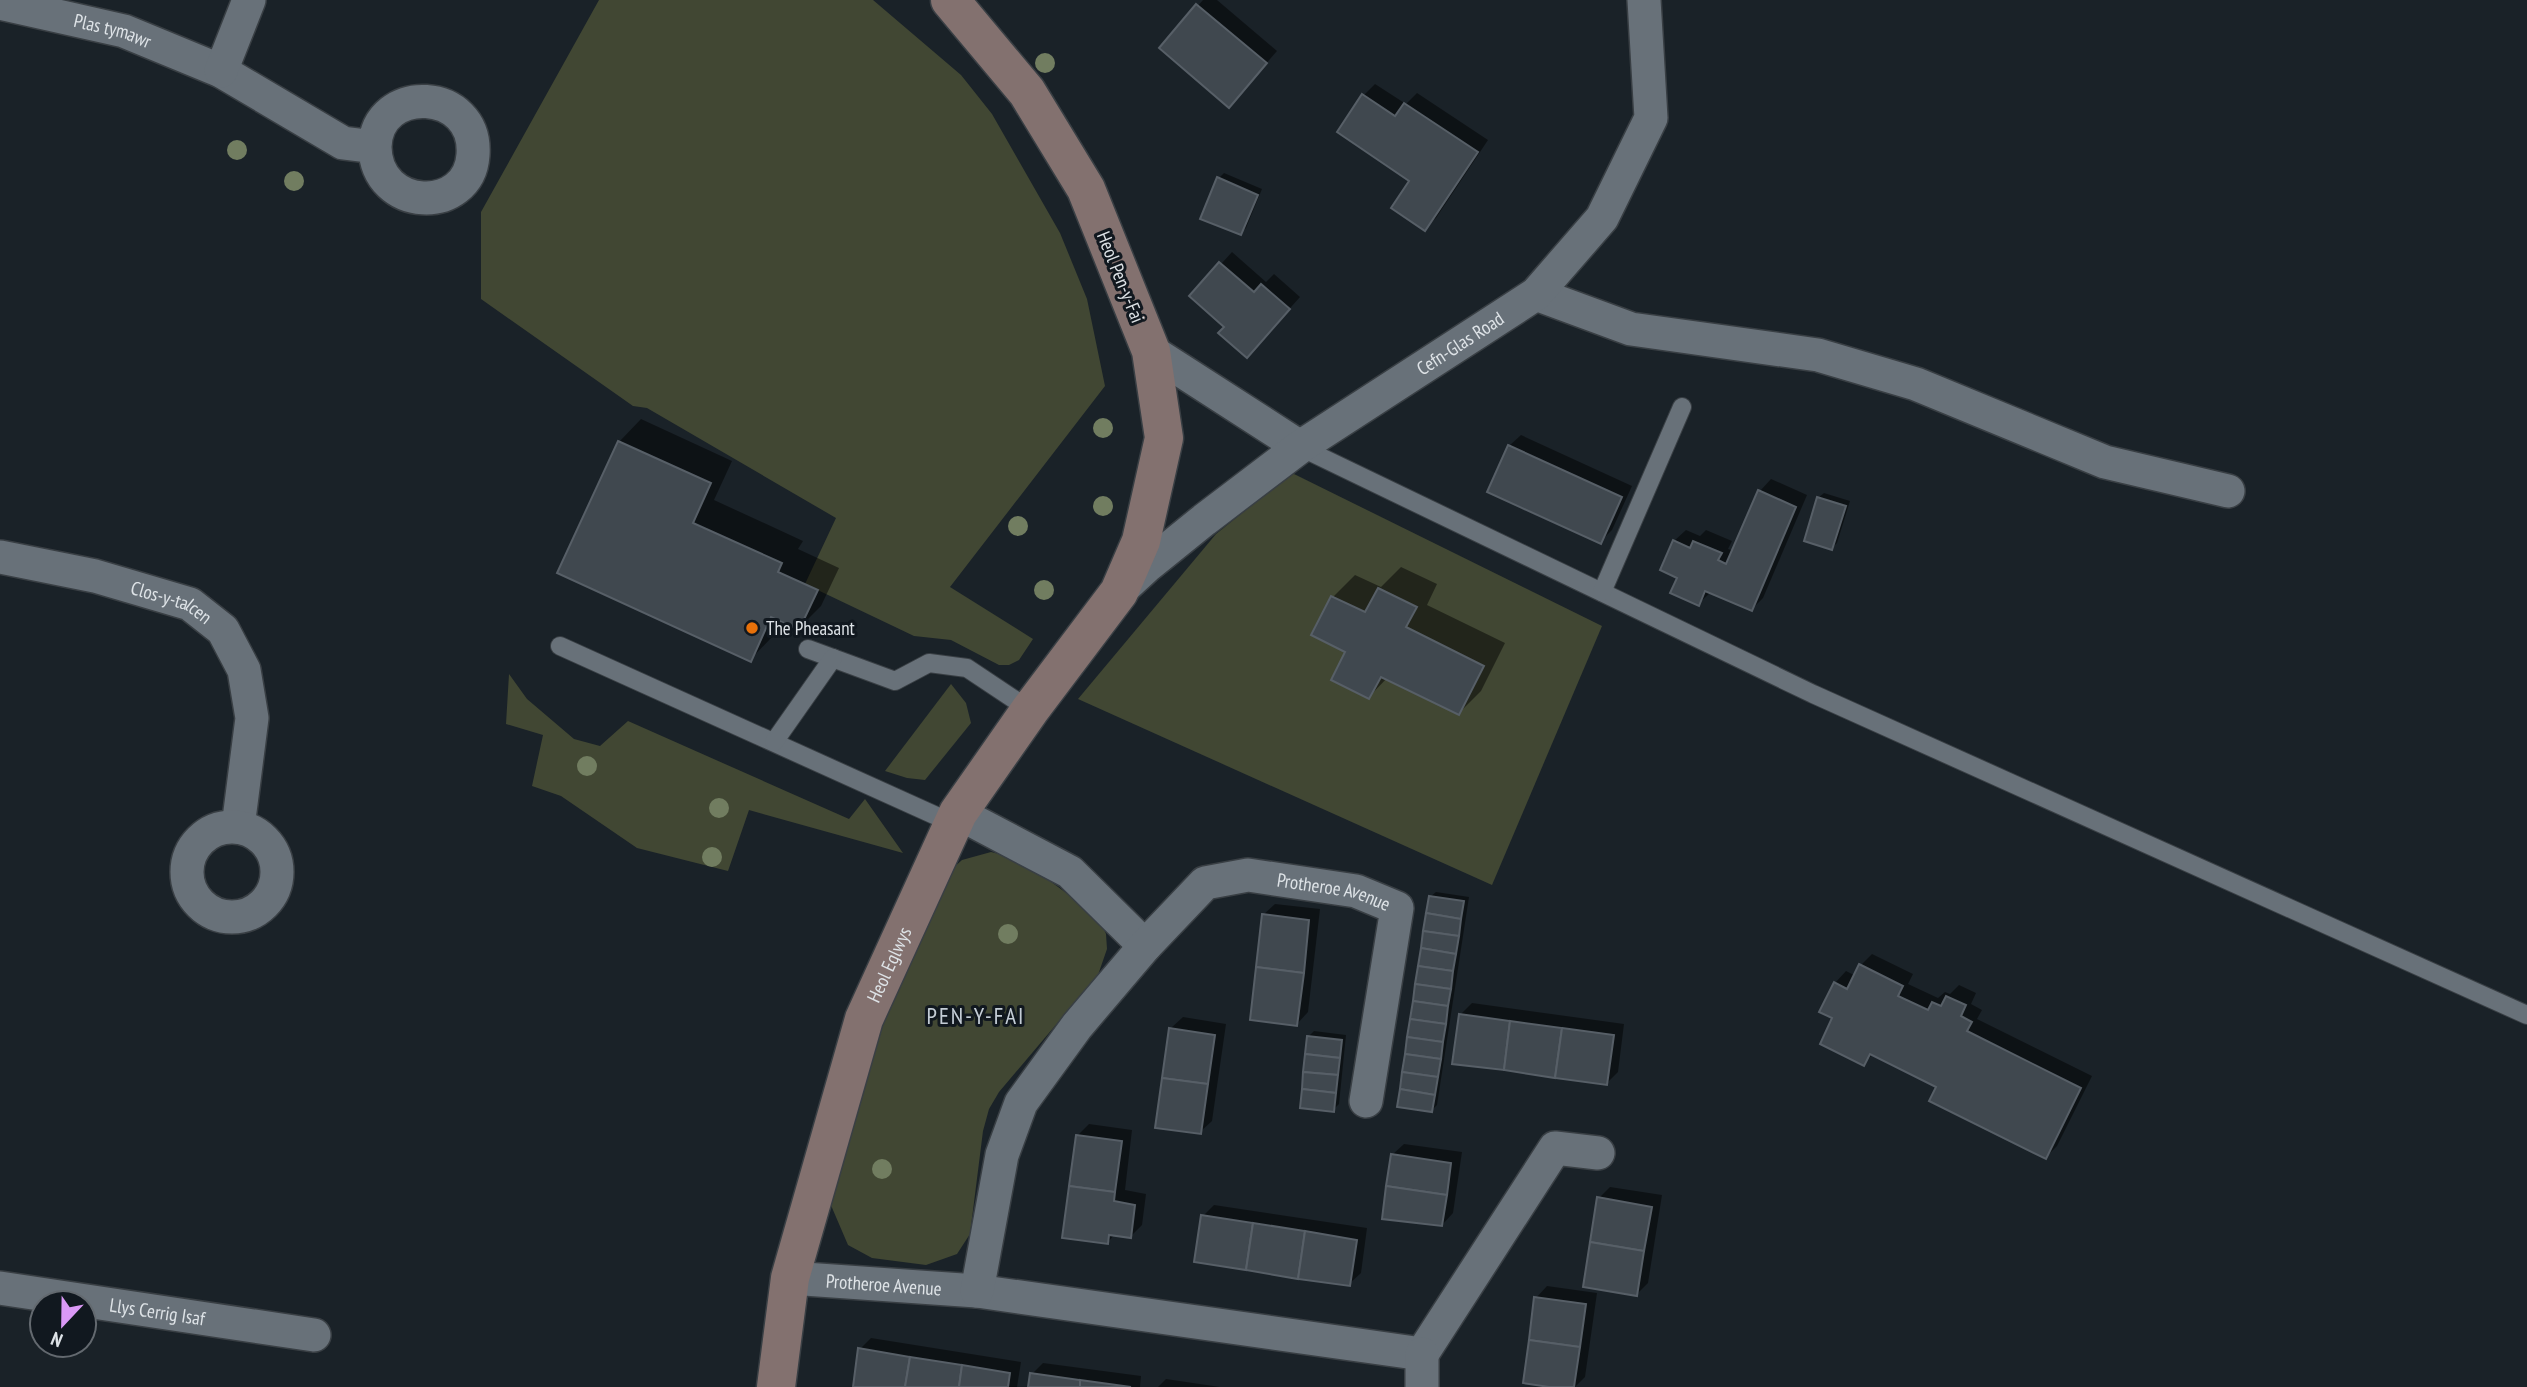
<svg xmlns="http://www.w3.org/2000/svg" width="2527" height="1387" font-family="'PT Sans Narrow',sans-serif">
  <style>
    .green { fill: #414733 }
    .shadow { fill: #0007 }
    .building { fill: #40484f; stroke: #575f67; stroke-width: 2 }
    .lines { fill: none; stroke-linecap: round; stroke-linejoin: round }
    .lane-casing { stroke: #393f44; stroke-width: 20 }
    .street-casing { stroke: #393f44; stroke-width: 36 }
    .secondary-casing { stroke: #393f44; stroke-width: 41 }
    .lane { stroke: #687179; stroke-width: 18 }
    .street { stroke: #687179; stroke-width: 33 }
    .secondary { stroke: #83716f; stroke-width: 38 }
    .tree { fill: #717d60 }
    .food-dot { fill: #e8710a; stroke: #11181f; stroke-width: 2.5 }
    .labels { text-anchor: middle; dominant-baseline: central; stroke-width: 6; stroke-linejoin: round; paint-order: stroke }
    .street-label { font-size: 19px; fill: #dee3e7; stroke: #11181f }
    .poi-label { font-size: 19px; fill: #dee3e7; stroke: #11181f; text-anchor: start }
    .quarter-label { font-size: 23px; letter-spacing: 2px; fill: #c4cdd6; stroke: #11181f }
  </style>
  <rect width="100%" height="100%" fill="#1a2228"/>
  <g class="green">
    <path d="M599,0H873L961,75L992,114L1060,233L1087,299L1105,386L950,587L1033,639L1019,660L1009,665H999L951,640L914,636L805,584L836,518L647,408L633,406L481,299V212Z"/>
    <path d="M1292,473L1602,626L1492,885L1078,699L1216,534Z"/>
    <path d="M509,674L527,699L574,739L600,746L628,721L849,819L865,799L903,853L749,810L728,871L637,848L561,796L532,786L543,735L506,724Z"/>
    <path d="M951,684L966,703L971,723L925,780L907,778L885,771Z"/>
    <path d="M991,852L1020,859L1088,909L1100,920L1106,934L1107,949L1098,975L999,1092L989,1109L983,1131L970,1234L957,1254L926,1265L872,1258L848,1245L830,1203L883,1025L942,878L962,860Z"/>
  </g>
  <g class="shadow">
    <path d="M1203,0H1217L1277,51L1229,106L1161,48Z"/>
    <path d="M1375,84L1406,104L1417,93L1488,140L1436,218L1424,229L1412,181L1364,95Z"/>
    <path d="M1224,173L1262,189L1246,228L1241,233L1219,178Z"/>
    <path d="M1232,252L1266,282L1274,274L1300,297L1258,344L1226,326L1192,296Z"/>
    <path d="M641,419L732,461L714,500L803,541L798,549L839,568L821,606L799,628L781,619L772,637L750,660L619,442Z"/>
    <path d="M1521,435L1632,486L1612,530L1600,542L1509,446Z"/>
    <path d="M1771,479L1807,495L1763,598L1752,609L1710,593L1698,604L1680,577L1674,541L1686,530L1700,536L1706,530L1732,541L1728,549L1734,551L1760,491Z"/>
    <path d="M1824,493L1850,501L1837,543L1832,548L1818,498Z"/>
    <path d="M1401,567L1437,584L1427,605L1505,643L1481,691L1459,713L1387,678L1369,697L1347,651L1314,635L1333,597L1355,575L1381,587Z"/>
    <path d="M1436,892L1469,897L1437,1105L1432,1110L1430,897Z"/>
    <path d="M1275,904L1320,909L1308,1012L1297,1024L1263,915Z"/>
    <path d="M1872,954L1913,974L1908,984L1938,998L1945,992L1950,994L1959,985L1976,993L1971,1004L1982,1010L1977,1019L2092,1076L2057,1146L2046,1157L1939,1086L1873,1054L1863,1064L1835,1018V983L1846,971L1856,976L1861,965Z"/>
    <path d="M1472,1003L1624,1024L1618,1072L1607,1083L1461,1014Z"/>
    <path d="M1183,1017L1226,1024L1212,1121L1200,1132L1171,1028Z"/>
    <path d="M1314,1031L1346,1035L1339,1104L1333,1110L1309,1036Z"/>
    <path d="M1089,1124L1132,1130L1125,1190L1146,1194L1142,1225L1130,1237L1115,1234L1108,1242L1078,1135Z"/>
    <path d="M1404,1144L1462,1152L1453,1213L1442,1225L1392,1155Z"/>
    <path d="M1610,1187L1662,1195L1648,1283L1637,1294L1599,1198Z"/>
    <path d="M1214,1205L1367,1228L1361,1273L1349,1284L1203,1216Z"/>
    <path d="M1547,1286L1597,1293L1585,1377L1575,1387H1560L1536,1298Z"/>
    <path d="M871,1338L1021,1362L1017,1387H854L860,1349Z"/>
    <path d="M1043,1363L1141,1376L1140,1387H1030L1032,1374Z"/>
    <path d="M1166,1379L1220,1387H1158Z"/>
  </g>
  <g class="building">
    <path d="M1196,4L1267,63L1229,108L1159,48Z"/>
    <path d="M1362,94L1395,116L1404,103L1478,152L1425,231L1391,208L1409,181L1337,132Z"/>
    <path d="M1217,177L1258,195L1241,235L1200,219Z"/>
    <path d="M1219,262L1254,292L1261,284L1290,309L1247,358L1218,333L1224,327L1189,296Z"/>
    <path d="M618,441L711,483L693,523L782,563L778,572L818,590L799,630L771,617L751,662L557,573Z"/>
    <path d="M1508,445L1622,497L1601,544L1487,492Z"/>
    <path d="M1758,490L1796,507L1752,611L1705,591L1699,606L1670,593L1677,578L1660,570L1673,540L1690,548L1693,541L1722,553L1718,560L1726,564Z"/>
    <path d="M1817,497L1846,506L1832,550L1804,541Z"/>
    <path d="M1378,588L1417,607L1406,627L1484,666L1459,715L1381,677L1369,699L1331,680L1345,652L1311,635L1331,596L1365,612Z"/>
    <path d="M1429,896L1464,901L1461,919L1426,913Z"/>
    <path d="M1426,913L1461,919L1459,936L1423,931Z"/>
    <path d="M1262,914L1309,920L1304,973L1256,967Z"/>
    <path d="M1423,931L1459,936L1456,954L1421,948Z"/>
    <path d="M1421,948L1456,954L1453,971L1418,966Z"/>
    <path d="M1859,964L1903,986L1898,996L1928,1010L1932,1002L1941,1006L1946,996L1966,1005L1961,1016L1972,1022L1967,1031L2081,1088L2046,1159L1929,1101L1936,1087L1870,1054L1864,1066L1820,1044L1832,1018L1819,1012L1834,982L1847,989Z"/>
    <path d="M1418,966L1453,971L1451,989L1415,984Z"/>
    <path d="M1256,967L1304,973L1297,1026L1250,1020Z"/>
    <path d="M1415,984L1451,989L1448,1006L1413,1001Z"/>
    <path d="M1413,1001L1448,1006L1446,1024L1410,1019Z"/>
    <path d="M1459,1014L1510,1021L1504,1070L1452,1064Z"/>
    <path d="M1410,1019L1446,1024L1443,1042L1407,1037Z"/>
    <path d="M1510,1021L1562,1028L1555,1078L1504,1070Z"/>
    <path d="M1169,1028L1215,1035L1208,1084L1162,1078Z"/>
    <path d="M1562,1028L1614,1035L1607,1085L1555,1078Z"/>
    <path d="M1307,1036L1342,1040L1340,1058L1305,1054Z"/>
    <path d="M1407,1037L1443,1042L1441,1059L1405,1054Z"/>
    <path d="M1305,1054L1340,1058L1338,1075L1303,1072Z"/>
    <path d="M1405,1054L1441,1059L1438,1077L1402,1072Z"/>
    <path d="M1303,1072L1338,1075L1336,1093L1302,1089Z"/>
    <path d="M1402,1072L1438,1077L1435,1095L1400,1089Z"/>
    <path d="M1162,1078L1208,1084L1201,1134L1155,1128Z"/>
    <path d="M1302,1089L1336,1093L1334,1112L1300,1108Z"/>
    <path d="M1400,1089L1435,1095L1432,1112L1397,1107Z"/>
    <path d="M1076,1135L1122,1141L1115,1192L1069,1186Z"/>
    <path d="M1391,1154L1451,1163L1447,1195L1386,1186Z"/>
    <path d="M1069,1186L1115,1192L1114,1201L1135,1205L1131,1238L1109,1235L1108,1244L1062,1238Z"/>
    <path d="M1386,1186L1447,1195L1442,1226L1382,1219Z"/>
    <path d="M1597,1197L1652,1207L1644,1251L1590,1242Z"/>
    <path d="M1201,1215L1253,1223L1246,1270L1194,1262Z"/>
    <path d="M1253,1223L1305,1231L1298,1279L1246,1270Z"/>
    <path d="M1305,1231L1357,1240L1350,1286L1298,1279Z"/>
    <path d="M1590,1242L1644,1251L1637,1296L1583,1287Z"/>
    <path d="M1534,1297L1586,1304L1580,1347L1529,1340Z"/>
    <path d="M1529,1340L1580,1347L1574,1387H1549L1523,1383Z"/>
    <path d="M858,1348L910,1357L905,1387H853Z"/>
    <path d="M910,1357L962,1365L959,1387H905Z"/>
    <path d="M962,1365L1010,1373L1008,1387H959Z"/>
    <path d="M1030,1373L1080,1380V1387H1028Z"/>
    <path d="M1080,1380L1131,1387H1080Z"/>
  </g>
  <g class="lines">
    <defs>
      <g id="lane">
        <path d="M1300,447L1813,694L2527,1015"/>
        <path d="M1602,592L1682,407"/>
        <path d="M560,646L952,823"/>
        <path d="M808,649L895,681L929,663L967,668L1030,710"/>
        <path d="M774,742L833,658"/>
      </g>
      <g id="street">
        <path id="s1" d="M0,3L124,31L221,71L343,143L375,147C376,83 478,87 473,155C469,215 376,212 375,147"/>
        <path d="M221,71L249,0"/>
        <path d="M1536,294L1631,329L1818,355L1916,384L2105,462L2228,491"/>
        <path d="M1151,351L1300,447"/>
        <path id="s2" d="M0,557L95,576L190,604L223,630L244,670L252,718L238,827"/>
        <path id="s3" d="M1121,590L1147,566L1204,520L1300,447L1536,294L1602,218L1651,118L1644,0"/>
        <path d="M958,813L1070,872L1145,946"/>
        <circle cx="232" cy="872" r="45"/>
        <path id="s4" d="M790,1278L977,1291L1422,1354L1555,1148L1598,1153"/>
        <path id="s5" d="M0,1288L314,1335"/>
        <path id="s6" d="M977,1291L1002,1155L1021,1103L1077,1026L1145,946L1205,883L1248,875L1356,891L1397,908L1366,1101"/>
        <path d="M1422,1354V1387"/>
      </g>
      <g id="secondary">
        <path id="s7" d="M776,1387L790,1278L864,1019L958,813L1030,710L1119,592L1141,541L1164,438L1151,351L1086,189L1027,92L950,0"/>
      </g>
    </defs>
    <use href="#lane" class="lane-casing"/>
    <use href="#street" class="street-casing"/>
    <use href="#secondary" class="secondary-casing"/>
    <use href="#lane" class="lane"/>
    <use href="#street" class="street"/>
    <use href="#secondary" class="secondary"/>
  </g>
  <g class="tree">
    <circle cx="1045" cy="63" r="10"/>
    <circle cx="237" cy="150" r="10"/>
    <circle cx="294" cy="181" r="10"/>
    <circle cx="1103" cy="428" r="10"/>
    <circle cx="1103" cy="506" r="10"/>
    <circle cx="1018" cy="526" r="10"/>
    <circle cx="1044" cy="590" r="10"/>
    <circle cx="587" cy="766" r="10"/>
    <circle cx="719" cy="808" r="10"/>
    <circle cx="712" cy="857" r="10"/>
    <circle cx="1008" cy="934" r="10"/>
    <circle cx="882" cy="1169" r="10"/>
  </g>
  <circle class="food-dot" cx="752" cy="628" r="7"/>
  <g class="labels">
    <g class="street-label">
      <text stroke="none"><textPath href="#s1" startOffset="116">Plas tymawr</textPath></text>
      <text transform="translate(1121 277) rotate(68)">Heol Pen-y-Fai</text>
      <text stroke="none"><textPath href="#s3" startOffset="420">Cefn-Glas Road</textPath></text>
      <text stroke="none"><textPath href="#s2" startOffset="178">Clos-y-talcen</textPath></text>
      <text stroke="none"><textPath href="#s6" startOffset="612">Protheroe Avenue</textPath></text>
      <text stroke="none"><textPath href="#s7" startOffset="439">Heol Eglwys</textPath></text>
      <text stroke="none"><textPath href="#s4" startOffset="94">Protheroe Avenue</textPath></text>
      <text stroke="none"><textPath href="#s5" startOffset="159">Llys Cerrig Isaf</textPath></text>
    </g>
    <g class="poi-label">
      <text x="766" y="628">The Pheasant</text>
    </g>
    <g class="quarter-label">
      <text x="976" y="1015">PEN-Y-FAI</text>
    </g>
  </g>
  <g transform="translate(63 1324) rotate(202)"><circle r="33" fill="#11181f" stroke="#63696f" stroke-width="2"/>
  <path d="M0-5L12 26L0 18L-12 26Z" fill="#db99f6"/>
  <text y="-10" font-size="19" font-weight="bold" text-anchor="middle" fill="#dee3e7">N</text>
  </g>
</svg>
